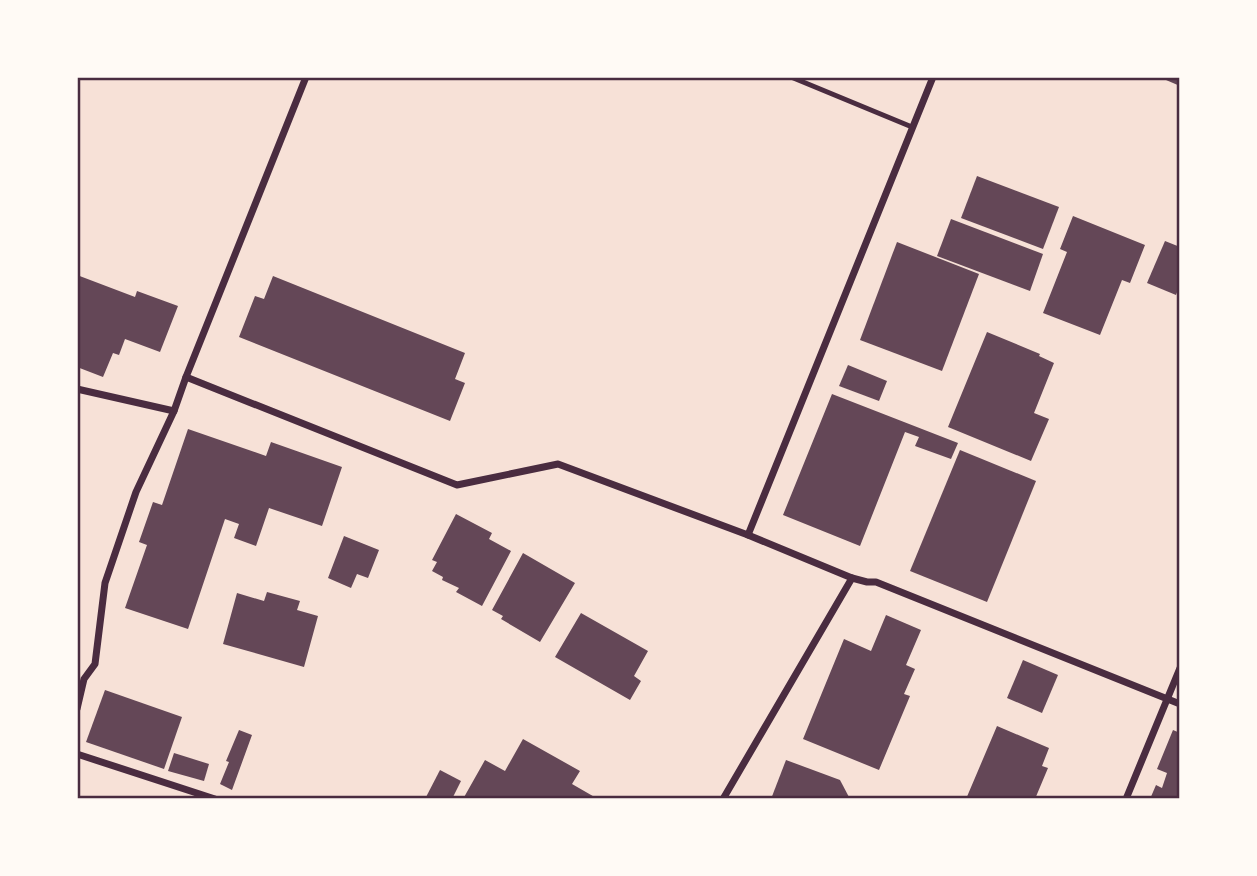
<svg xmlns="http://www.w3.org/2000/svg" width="1257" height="876" font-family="'Fira Sans',sans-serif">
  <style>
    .building { fill: #644757 }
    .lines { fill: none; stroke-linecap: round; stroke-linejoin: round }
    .service { stroke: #4a2c40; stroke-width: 5 }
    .minor { stroke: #4a2c40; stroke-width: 7 }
    .neatline { fill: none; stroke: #4a2c40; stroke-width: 2.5 }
  </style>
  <rect width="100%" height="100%" fill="#f7e1d7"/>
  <g class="building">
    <path d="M1159,77H1180V86Z"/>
    <path d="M977,176L1059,207L1043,249L961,218Z"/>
    <path d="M1073,216L1145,245L1130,283L1122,280L1100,335L1043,313L1067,252L1060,249Z"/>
    <path d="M951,219L1043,254L1030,291L937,256Z"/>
    <path d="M1165,241L1180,247V284L1176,295L1147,283Z"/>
    <path d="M897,242L979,274L942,371L860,340Z"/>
    <path d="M77,275L135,297L137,291L178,306L160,352L125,339L119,355L113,353L103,377L77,367Z"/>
    <path d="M273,276L465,353L455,379L465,383L450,421L239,337L255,296L264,299Z"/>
    <path d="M987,332L1040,354L1039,356L1054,363L1034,413L1049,419L1031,461L948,427Z"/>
    <path d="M848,365L887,381L879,401L839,386Z"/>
    <path d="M832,394L958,443L951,459L915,446L919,437L905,432L860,546L783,515Z"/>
    <path d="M188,429L266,456L271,442L342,467L322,526L269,508L256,546L234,538L239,524L225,519L188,629L125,608L147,545L139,542L153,502L162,505Z"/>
    <path d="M960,450L1036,481L987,602L910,571Z"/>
    <path d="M456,514L492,533L489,539L511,551L482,606L456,592L459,588L442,580L443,577L432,571L437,562L432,560Z"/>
    <path d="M344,536L379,550L368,578L357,574L351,588L328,578Z"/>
    <path d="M523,553L575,583L540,642L501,619L503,616L492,610Z"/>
    <path d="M267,592L300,601L297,610L318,616L304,667L223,644L237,593L264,601Z"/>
    <path d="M581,613L648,651L634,676L641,681L630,700L555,657Z"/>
    <path d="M886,615L921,630L906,665L915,669L904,694L910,696L879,770L803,739L844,639L871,651Z"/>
    <path d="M1023,660L1058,675L1042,713L1007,698Z"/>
    <path d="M105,690L182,717L164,769L86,742Z"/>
    <path d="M997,726L1049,748L1042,766L1048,768L1035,799H966Z"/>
    <path d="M239,730L252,735L232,790L220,784L229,762L226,761Z"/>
    <path d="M1173,730L1180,733V799H1150L1156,785L1162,788L1167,773L1157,769Z"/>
    <path d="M523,739L580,771L572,784L598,799H463L485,760L505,771Z"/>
    <path d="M174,753L209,764L204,781L168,771Z"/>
    <path d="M786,760L840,780L850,799H771Z"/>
    <path d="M440,770L461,781L452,799H425Z"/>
  </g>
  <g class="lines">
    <path class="service" d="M791,77L912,127"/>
    <g class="minor">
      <path d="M186,377L457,485L558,464L748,535L852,578L867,582H876L1180,704"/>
      <path d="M77,389L174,411"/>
      <path d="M748,535L933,77"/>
      <path d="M77,709L84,679L95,664L105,583L136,492L174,411L186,377L306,77"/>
      <path d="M77,754L215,799"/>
      <path d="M723,799L852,578"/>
      <path d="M1126,799L1180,668"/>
    </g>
  </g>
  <rect width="1257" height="876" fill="none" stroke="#fffaf5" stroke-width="158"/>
  <rect x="79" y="79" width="1099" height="718" class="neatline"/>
</svg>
